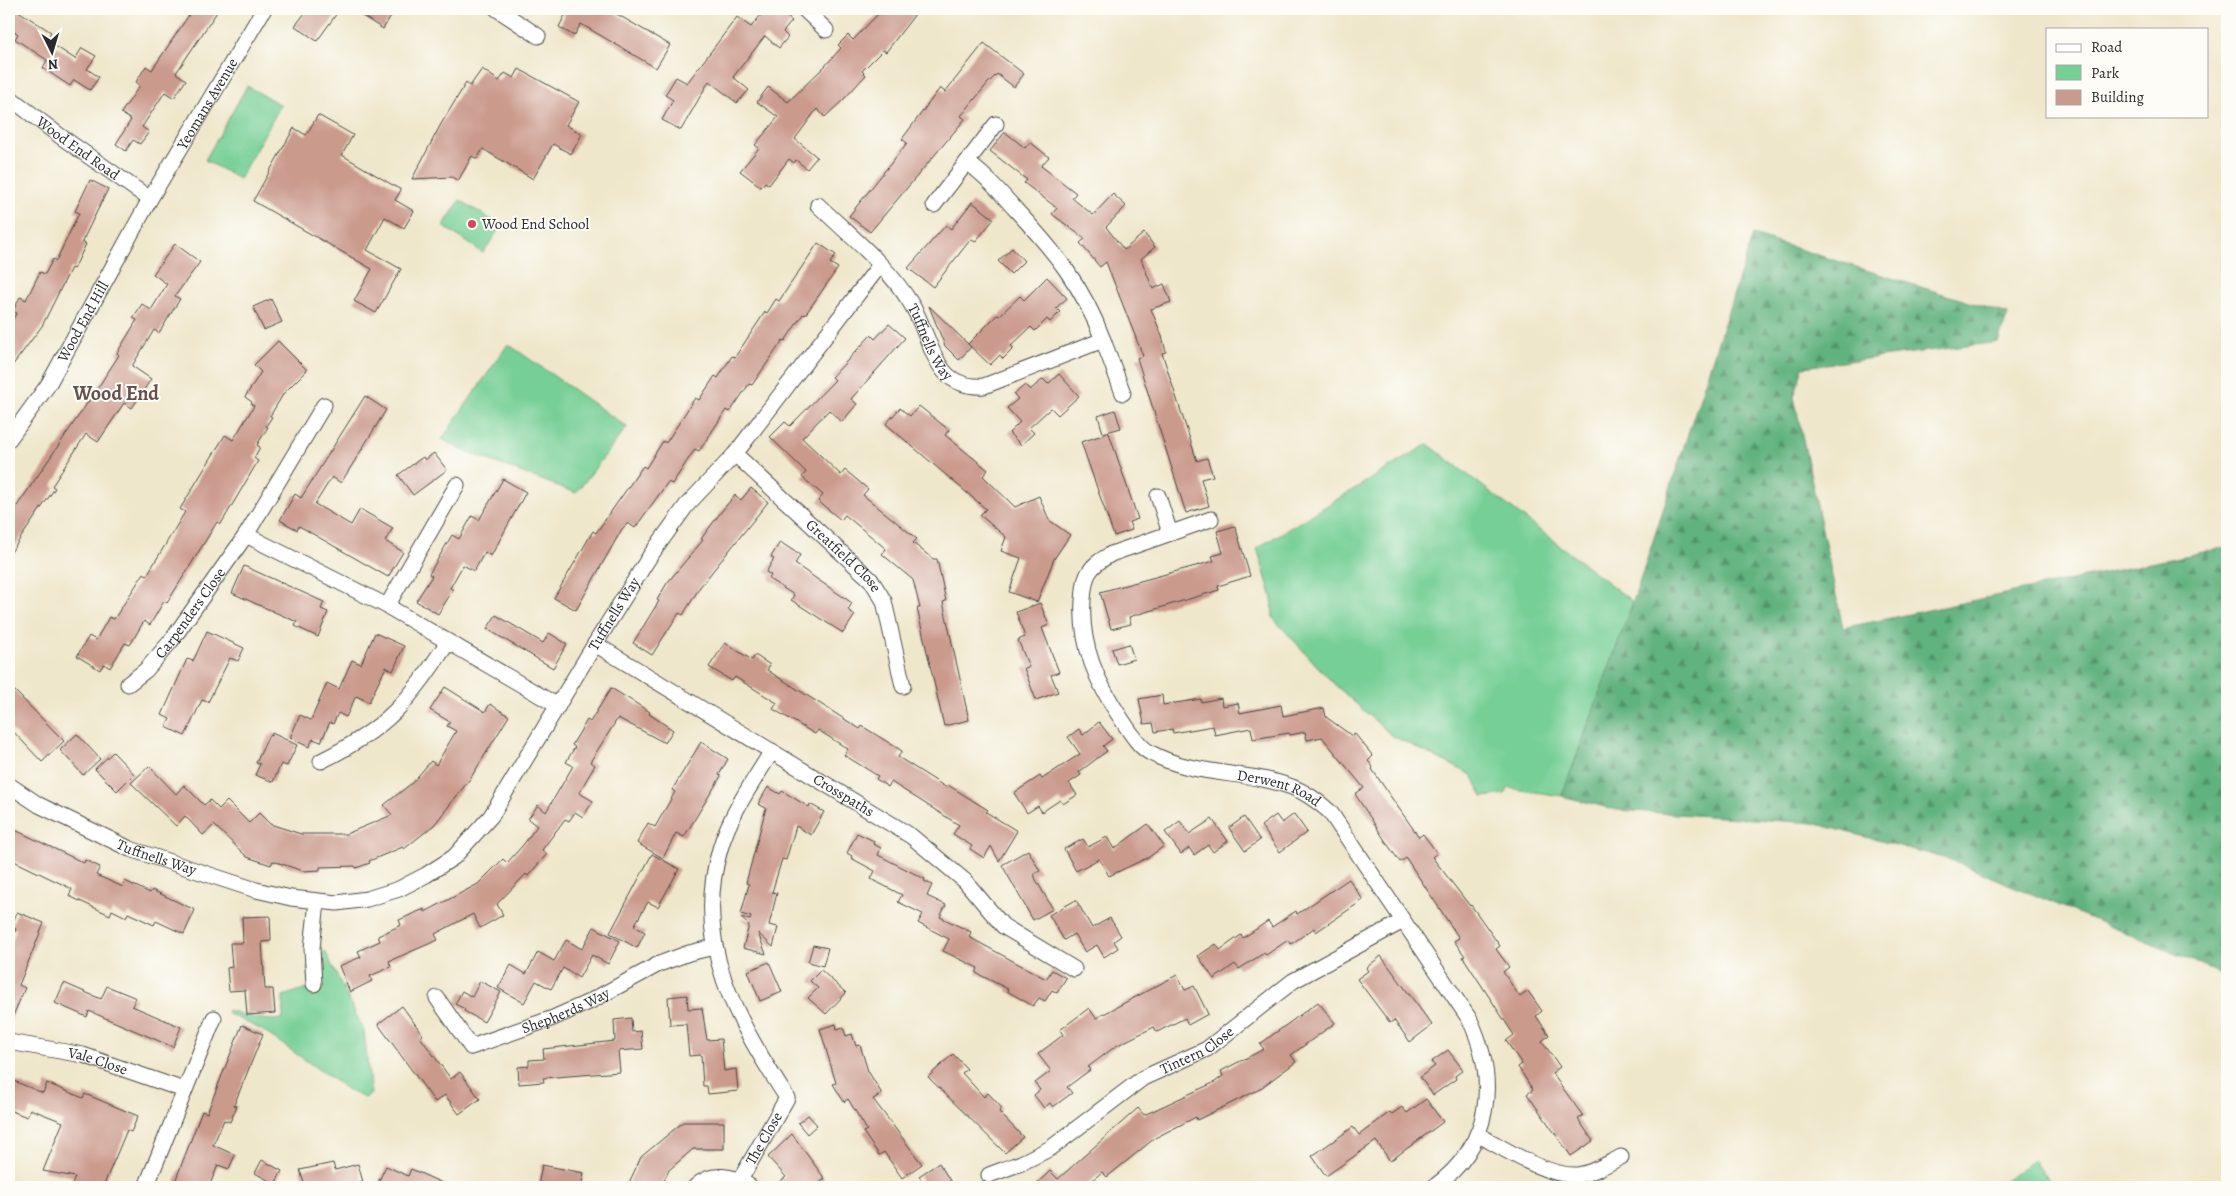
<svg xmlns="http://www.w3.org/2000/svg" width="2236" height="1196" font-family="Alegreya,serif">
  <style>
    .green { fill: #76cf95; stroke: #507d60 }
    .forest { fill: url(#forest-firs); stroke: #466e54 }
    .building { fill: #ca9a8c }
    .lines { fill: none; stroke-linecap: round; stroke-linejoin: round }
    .minor-casing { stroke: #484743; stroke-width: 17 }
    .minor { stroke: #fff; stroke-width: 15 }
    .poi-dot { fill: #d1495b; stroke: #fdfcf7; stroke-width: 2 }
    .labels { text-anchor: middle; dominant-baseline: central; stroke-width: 4; stroke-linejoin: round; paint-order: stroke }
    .street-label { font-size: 15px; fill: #2b2b2b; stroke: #fdfcf7 }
    .poi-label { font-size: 15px; fill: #2b2b2b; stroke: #fdfcf7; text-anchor: start }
    .district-label { font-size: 20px; font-weight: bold; fill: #63524d; stroke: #fdfcf7 }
  </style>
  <defs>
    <pattern id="forest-firs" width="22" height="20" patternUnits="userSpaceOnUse" patternTransform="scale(1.25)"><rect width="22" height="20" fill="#60b27e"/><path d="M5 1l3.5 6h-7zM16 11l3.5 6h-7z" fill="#4f9167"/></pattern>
  </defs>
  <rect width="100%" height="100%" fill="#fdfcf7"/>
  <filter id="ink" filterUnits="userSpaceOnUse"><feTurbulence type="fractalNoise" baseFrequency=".02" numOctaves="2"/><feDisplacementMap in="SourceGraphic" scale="10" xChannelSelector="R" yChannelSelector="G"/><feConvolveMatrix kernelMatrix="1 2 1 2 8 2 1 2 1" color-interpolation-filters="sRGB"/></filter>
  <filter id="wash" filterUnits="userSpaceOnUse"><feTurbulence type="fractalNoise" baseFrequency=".0096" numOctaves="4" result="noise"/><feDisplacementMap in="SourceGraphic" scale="20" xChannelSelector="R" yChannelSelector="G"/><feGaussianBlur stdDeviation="1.12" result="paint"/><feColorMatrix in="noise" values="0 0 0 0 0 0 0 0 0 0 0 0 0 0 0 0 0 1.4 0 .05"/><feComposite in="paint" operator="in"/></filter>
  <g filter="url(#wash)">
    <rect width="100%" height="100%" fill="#efe7cb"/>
    <g class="green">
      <path d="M247,86L281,105L239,179L205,160Z"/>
      <path d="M460,200L501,226L483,253L443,226Z"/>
      <path d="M508,344L627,427L576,493L462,450L442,439Z"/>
      <path d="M1428,444L1633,602L1562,796L1508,788L1505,794L1483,797L1472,775L1391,735L1333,683L1273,618L1272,598L1257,548Z"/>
      <path d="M325,951L364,1031L371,1094L365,1098L351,1092L262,1030L227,1013L228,1010C241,1014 270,1024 283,1018V996L310,987L308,967Z"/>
      <path d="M2034,1160L2053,1187H1997L1996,1186Z"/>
    </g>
    <path class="forest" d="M1753,235L2008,314L1998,342L1803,367L1794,397L1843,628L2227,547V983L2214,970L1948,859L1813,823L1617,810L1562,796L1633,602Z"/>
    <g id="blocks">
      <g class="building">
        <path d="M9,9H15L51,32L46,40L75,59L82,48L96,56L87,69L99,77L90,90L74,80L70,86L43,68L47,60L15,39L18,34L9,28Z"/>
        <path d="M193,9H219L176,73L186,80L174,98L165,92L142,127L149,132L140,144L133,140L126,151L116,144L131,120L121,113L140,85L136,82L146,66L152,70Z"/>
        <path d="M308,9H340L317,41L295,26Z"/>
        <path d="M351,9H395L383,29Z"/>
        <path d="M555,9H608L670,45L656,68L581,24L574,36L559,27L565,15Z"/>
        <path d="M766,9H778L792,21L783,32L788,37L779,48L765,36L733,77L749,90L737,103L709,81L681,130L662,120L673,100L665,95L676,77L687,83L737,17L751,27Z"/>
        <path d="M883,9H919L886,52L883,50L862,71L866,75L845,98L825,117L817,109L795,139L817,157L807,169L796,160L794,163L789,159L769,185L765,182L761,187L740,171L759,148L755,145L778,117L757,102L768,87L788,102L825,66L841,48L838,45L848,35L853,40Z"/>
        <path d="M984,43L1024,74L1014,87L997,74L988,83L961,116L965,119L870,232L849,216L907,143L902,139L940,88L945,92Z"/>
        <path d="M482,69L499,81L505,73L514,78L519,69L579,102L566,125L582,134L571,154L553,144L533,179L483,149L477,159L472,156L458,181L452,177L412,179L441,124L466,83L470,86Z"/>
        <path d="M318,115L353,135L342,155L401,190L395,200L414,211L404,228L385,217L367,250L401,269L376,313L354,301L372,269L253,201L294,128L306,135Z"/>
        <path d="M1005,132L1025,148L1030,142L1049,157L1041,166L1076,193L1072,198L1093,215L1113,194L1126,206L1106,227L1124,250L1144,233L1155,247L1141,259L1153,289L1164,284L1171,302L1151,309L1162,336L1166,352L1162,353L1197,461L1207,458L1213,476L1201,479L1209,506L1186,513L1137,358L1143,356L1106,262L1100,267L1080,243L1085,239L1052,214L1057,208L1024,183L1027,180L990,151Z"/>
        <path d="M90,180L108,189L82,242L86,244L74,269L71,268L42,326L9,370V324L17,313L13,311L20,297L26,300L40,272L45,274L53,259L56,261L79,213L75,211Z"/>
        <path d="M972,202L994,219L975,242L971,239L933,287L908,268L946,225L951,229Z"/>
        <path d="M818,243L836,255L830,263L838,268L805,315L803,314L785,341L783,340L752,385L749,384L730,412L726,410L699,451L695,449L672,484L668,482L635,528L628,523L622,529L576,610L554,598L593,531L596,533L643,466L646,468L663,441L666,443L695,398L699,400L715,376L718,378L732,356L735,357L765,312L767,313L776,299L779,301Z"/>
        <path d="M175,244L200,262L175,296L180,299L159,333L154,330L132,366L151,379L132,408L124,403L98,442L86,434L52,486L55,488L9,555V505L15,509L99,386L119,355L117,353L137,320L133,318L142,304L151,310L167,284L153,274Z"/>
        <path d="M1012,248L1024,261L1011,274L998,261Z"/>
        <path d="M1047,277L1067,298L1056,308L1060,312L1050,322L1047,319L1035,331L1031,327L1011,346L1014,348L1003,359L1000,355L990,365L968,344L997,315L999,316L1020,296L1024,300Z"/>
        <path d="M271,299L282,322L264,330L253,307Z"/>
        <path d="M929,306L971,347L959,360L945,346Z"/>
        <path d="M889,324L905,338L851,399L857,404L842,422L829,410L802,438L841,475L845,470L868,489L863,495L917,539L913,543L933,559H937L946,601L943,602L969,720L944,726L917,608H920L913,580L882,554L886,549L873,538L845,515L841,520L818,501L823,495L802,477L806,472L770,437L785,422L790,426L835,380L832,377L871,335L875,339Z"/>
        <path d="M278,341L307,370L284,393L270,416L272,417L266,426L268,427L257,445L260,447L254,458L258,461L221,524L217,522L167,603L164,601L150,625L144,621L130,645L125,643L110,668L104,664L100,670L77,656L89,636L96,640L109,617L114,619L144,573L147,575L185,512L180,509L225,435L233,440L254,406L251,404L252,402L245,397L261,372L254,365Z"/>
        <path d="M1059,374L1079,396L1058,415L1051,408L1029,428L1034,433L1021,445L1009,433L1020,422L1007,408L1018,399L1014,394L1025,385L1030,390L1043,379L1048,384Z"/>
        <path d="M365,396L386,410L341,483L332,477L315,504L351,525L360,509L393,528L385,541L403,552L388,577L299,526L297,530L280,520L295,494L301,498Z"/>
        <path d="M919,406L949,430L945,435L988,470L983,476L1015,507L1039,496L1049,520L1070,535L1054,559L1037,602L1009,592L1021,558L1001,551L1006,537L980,515L986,509L886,424L900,408L910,416Z"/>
        <path d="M1115,410L1121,428L1103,433L1098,416Z"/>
        <path d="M1109,433L1138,519L1129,522L1132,530L1114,536L1081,442Z"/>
        <path d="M434,453L447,470L413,495L398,475L423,457L425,460Z"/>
        <path d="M503,479L526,492L491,556L485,552L474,571L463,565L450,588L453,590L438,614L416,601L432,576L429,574L452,535L459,539L472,516L479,520Z"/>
        <path d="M751,488L768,502L700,587L683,615L679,613L652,655L633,643L659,601L657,600L667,583L703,540L701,539L721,512L735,495L741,500Z"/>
        <path d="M1235,526L1250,576L1218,586L1219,590L1129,617L1131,624L1111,629L1100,592L1214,561L1212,556L1223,553L1217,531Z"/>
        <path d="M780,542L800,555L795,564L852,603L848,610L855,615L843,633L791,600L794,595L769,579L771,575L766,572L774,559L771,557Z"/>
        <path d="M244,566L324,602L321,609L328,612L318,637L295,626L297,622L232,593Z"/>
        <path d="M1040,603L1049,625L1042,628L1059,672L1051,675L1058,692L1036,700L1024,668L1029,667L1018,640L1025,637L1016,612Z"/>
        <path d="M496,615L543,643L549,633L567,644L553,668L487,629Z"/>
        <path d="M207,631L244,648L238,661L230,658L208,702L202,700L185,736L166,727L170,719L162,715L187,659L193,661Z"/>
        <path d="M375,633L404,646L393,671L386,667L369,702L356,696L346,717L338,713L333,724L330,722L321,742L313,739L309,747L290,738L300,715L311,720L327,683L339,689L352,660L361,664Z"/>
        <path d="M725,643L752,660L755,655L770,665L767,670L860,729L862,726L902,751L898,757L947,788L948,785L988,810L986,812L1017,831L999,861L991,846L984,858L970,849L972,846L953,834L959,825L891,782L888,787L876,779L878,776L844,755L848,749L818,730L815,734L773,709L777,703L735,677L732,681L709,667Z"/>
        <path d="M1129,644L1134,659L1117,664L1112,649Z"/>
        <path d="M9,685L64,741L42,762L9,727Z"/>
        <path d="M445,687L485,712L490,704L509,716L470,779L434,825L404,849L403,847L369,861L370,863L356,868L355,866L320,867V870L303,871L273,861L271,865L247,857L214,825L203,835L185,816L176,826L131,783L149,766L176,794L184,785L204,805L210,800L219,809L227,801L249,823L259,813L270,824L301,834H346L392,815L384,805L412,783L431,761L436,765L456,731L447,726L450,722L430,710Z"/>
        <path d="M611,688L650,712L649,714L673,730L665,743L618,718L590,762L595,765L579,793L593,801L583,817L575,812L569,821L565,819L542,850L547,854L528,876L526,874L497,904L503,915L480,928L473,914L435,934L438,940L389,961L391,967L370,976L372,981L350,992L339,966L361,957L358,951L380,941L378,936L401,925L399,920L424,909L425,912L478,884L503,859L507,863L523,845L537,826L528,819L538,805L546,812L573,766L566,762L575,747L572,745L587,720L590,722Z"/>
        <path d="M1162,695L1163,705L1201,699V702L1221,698L1222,706L1238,703L1240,713L1281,705L1283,716L1324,708L1326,717L1352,736L1355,734L1373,756L1368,761L1373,767L1372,769L1393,800L1419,837L1423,834L1437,853L1432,857L1470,906L1471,905L1500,946L1496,949L1509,967L1503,972L1520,997L1528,991L1542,1011L1536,1016L1549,1035L1542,1041L1560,1067L1552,1073L1583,1116L1578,1119L1593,1141L1571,1156L1527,1094L1533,1090L1518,1067L1522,1064L1506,1041L1514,1035L1463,957L1465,956L1454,941L1459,938L1406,858L1400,862L1388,845L1355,794L1364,788L1322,737L1307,740L1305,732L1290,735L1289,733L1253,739L1251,728L1215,735L1213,726L1173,733L1172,729L1155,732L1153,723L1144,724L1139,699Z"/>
        <path d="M1099,722L1112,739L1103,746L1107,751L1079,772L1081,775L1069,783L1077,795L1063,804L1060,800L1042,812L1038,806L1027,813L1014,793L1040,776L1042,779L1080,754L1068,737L1079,729L1083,735Z"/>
        <path d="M272,733L297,745L287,766L281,764L273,782L255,775L260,764L256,763L269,735L271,736Z"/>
        <path d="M77,734L100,759L83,775L60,750Z"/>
        <path d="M701,742L728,759L719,775L721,776L684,837L676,833L663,858L637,843L648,823L655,827L675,792L672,790Z"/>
        <path d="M113,752L134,774L117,791L95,769Z"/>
        <path d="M768,787L780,794L782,791L809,807L810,804L824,812L811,835L796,826L786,860L782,859L772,892L777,893L769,925L778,927L773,947L758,933L766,954L743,948L749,925L741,918L750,920L751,917L741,914L749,884L746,883L766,808L758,804Z"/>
        <path d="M1294,814L1307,832L1280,852L1261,826L1276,815L1282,823Z"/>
        <path d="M1244,817L1260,840L1245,851L1229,828Z"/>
        <path d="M1212,819L1228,841L1213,852L1208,845L1194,855L1189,848L1181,854L1165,832L1180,821L1189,834Z"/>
        <path d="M1148,824L1164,846L1149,857L1109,876L1099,859L1076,871L1064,849L1083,839L1088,847L1107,837L1114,849Z"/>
        <path d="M9,827L84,863L85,860L100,867L96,875L123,887L125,881L150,893L152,890L195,910L184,934L156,921L154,925L128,913L126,917L112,910L110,915L69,896L72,889L12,860L13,857L9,855Z"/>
        <path d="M857,833L874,841L873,844L881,848L878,855L925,879L924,881L932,885L927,896L946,905L940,917L971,932L969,937L1046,979L1052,970L1066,978L1057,993L1052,990L1045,1001L1039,998L1033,1006L1007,991L1008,989L976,973L978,968L943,951L949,939L918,923L923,914L898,902L902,895L871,879L875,871L851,858L852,856L847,853Z"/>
        <path d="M1028,850L1040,871L1034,874L1036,880L1053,909L1033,920L1002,865Z"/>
        <path d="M652,854L679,869L658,907L648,902L634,926L645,932L637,948L610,933Z"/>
        <path d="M1349,879L1363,900L1316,932L1314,928L1291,944L1288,940L1266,955L1264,953L1239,969L1235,964L1214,979L1198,956L1216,944L1220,950L1241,935L1243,938L1268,921L1272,927L1296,911L1297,914Z"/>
        <path d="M1076,900L1092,928L1110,918L1121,936L1114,941L1118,948L1104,957L1097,945L1085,952L1074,934L1064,940L1049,915Z"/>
        <path d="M17,912L44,923L19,985L25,988L9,1025V950L16,929L11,927Z"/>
        <path d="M270,916L271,941L262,942L265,989H273L275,1013L247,1015L245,990L229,991L227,968L232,967L230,943H243L242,917Z"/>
        <path d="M594,927L620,941L608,964L592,955L579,978L563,968L551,989L536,981L524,1003L498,988L511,965L526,974L538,952L554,961L566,940L582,949Z"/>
        <path d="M813,945L828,948L823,966L808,962Z"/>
        <path d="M1381,956L1432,1025L1410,1042L1394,1020L1390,1023L1357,979L1368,971L1366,968Z"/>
        <path d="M769,962L782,992L760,1001L748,971Z"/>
        <path d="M821,970L846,993L826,1014L808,998L818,988L810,981Z"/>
        <path d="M1177,975L1185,990L1194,986L1208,1014L1188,1025L1185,1018L1157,1032L1154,1027L1116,1046L1088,1067L1090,1070L1067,1087L1072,1093L1053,1107L1050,1103L1044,1108L1034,1095L1040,1090L1035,1083L1051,1071L1038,1054L1063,1035L1060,1030L1089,1008L1096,1018Z"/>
        <path d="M480,981L501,992L484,1022L464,1011L465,1009L455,1004L462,991L472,997Z"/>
        <path d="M64,983L101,999L107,986L136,998L132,1006L181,1027L173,1047L89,1011L87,1017L55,1003Z"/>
        <path d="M687,995L688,1009L702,1008L707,1040L721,1039L724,1071L736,1069L738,1091L708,1094L707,1086H703L701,1055L689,1056L686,1024L670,1025L668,997Z"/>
        <path d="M1318,1002L1335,1023L1291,1055L1296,1062L1258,1090L1197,1120L1196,1117L1155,1138L1107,1177L1102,1172L1084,1187H1033L1050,1171L1058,1179L1138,1108L1144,1115L1215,1082L1223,1076L1221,1071L1264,1049L1260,1044Z"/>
        <path d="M402,1006L423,1035L420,1037L451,1079L460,1072L480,1099L459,1114L445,1095L435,1102L378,1024Z"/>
        <path d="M631,1018L632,1032L641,1031L643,1049L618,1051L620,1072L543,1078L544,1082L519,1084L518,1067L529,1066V1060L544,1059L543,1049L615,1041L614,1020Z"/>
        <path d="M836,1024L837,1029L843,1027L846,1036L852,1034L856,1046L860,1045L868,1071L882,1094L873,1099L922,1164L902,1178L884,1152L879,1155L863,1132L867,1130L848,1099L844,1102L833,1084L836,1083L820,1029Z"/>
        <path d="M242,1025L263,1034L234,1105L237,1106L230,1122L224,1120L213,1145L235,1155L229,1169L218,1165L209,1187H173L202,1111L207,1113Z"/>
        <path d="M1448,1050L1463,1070L1455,1076L1456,1079L1433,1095L1420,1077L1435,1066L1431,1062Z"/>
        <path d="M953,1054L967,1069L962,1073L984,1097L988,1093L1002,1108L999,1112L1023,1137L1005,1153L928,1077Z"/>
        <path d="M9,1079L43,1093L47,1083L83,1098L85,1094L138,1116L131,1132L127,1130L103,1187H71L75,1177L43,1171L63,1122L30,1109L27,1117L9,1110Z"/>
        <path d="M1426,1099L1443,1122L1390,1161L1376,1141L1326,1176L1312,1156L1353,1127L1359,1135L1390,1112L1392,1114L1402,1107L1407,1113Z"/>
        <path d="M808,1115L817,1125L807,1134L798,1123Z"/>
        <path d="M683,1122H724V1149H693L669,1170L661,1187H627L641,1157Z"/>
        <path d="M792,1134L825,1179L813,1187H772L786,1177L768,1157Z"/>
        <path d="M262,1160L282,1171L275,1184L255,1173Z"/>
        <path d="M333,1163L335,1170L358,1164L363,1182L343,1187H305L300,1170Z"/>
        <path d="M939,1163L954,1187H926L919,1176Z"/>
        <path d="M542,1165L584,1173L581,1187L538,1186Z"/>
        <path d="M386,1166L408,1176L411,1169L451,1187H376Z"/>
      </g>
    </g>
  </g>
  <g filter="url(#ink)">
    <use href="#blocks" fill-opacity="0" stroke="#484743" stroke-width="1"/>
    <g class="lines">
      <defs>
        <g id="minor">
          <path d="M497,9L538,36"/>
          <path d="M804,9L826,30"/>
          <path id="s1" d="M9,97L60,136L150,199"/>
          <path id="s2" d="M818,205C849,235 887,265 910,302C924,323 928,350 943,370C953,383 969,387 984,386L1103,340C1083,286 1055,252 1016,210C1001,193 986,176 967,162"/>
          <path d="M934,205L996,124"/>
          <path d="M1103,340L1123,393"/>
          <path id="s3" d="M9,439L48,385L150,199L264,9"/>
          <path id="s4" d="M735,454L871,580L884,601L903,686"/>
          <path d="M1158,496L1170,533"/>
          <path id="s5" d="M1211,519L1111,554C1103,559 1095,563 1090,571C1084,579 1084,590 1083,600C1080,646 1097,683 1122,720C1129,730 1138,746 1149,752C1193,777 1246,770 1292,787C1307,793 1319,802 1330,812L1470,1020C1499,1082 1491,1146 1434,1187"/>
          <path d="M246,535L387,606L558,706"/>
          <path d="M387,606L457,485"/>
          <path id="s6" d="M595,644L911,836L965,881L1003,926L1074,969"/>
          <path id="s7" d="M128,684L146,670L171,641L246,535L324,405"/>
          <path d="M321,761C388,728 408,702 448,642"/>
          <path id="s8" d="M9,785L39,805L130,849L256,890L291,898L337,903L367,899L399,889L426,875L454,857L491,816L595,644L650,556L686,506L735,454L880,265"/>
          <path d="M314,984L312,948L317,902"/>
          <path id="s9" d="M437,998L471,1047L553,1018L589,1002L659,964L689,953L714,947"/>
          <path id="s10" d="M9,1042L83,1055L184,1090"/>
          <path d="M1477,1134C1505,1149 1547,1177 1578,1175C1593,1173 1607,1164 1621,1157"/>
          <path id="s11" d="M989,1175L1021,1163L1051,1148L1143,1078L1207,1049L1293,981L1403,921"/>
          <path id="s12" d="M740,1180L787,1098C737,1020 692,945 720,849C730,814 753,782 772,751"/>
          <path d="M146,1187L214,1018"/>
          <path d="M695,1187C711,1171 733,1175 751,1187"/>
        </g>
      </defs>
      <use href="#minor" class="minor-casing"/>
      <use href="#minor" class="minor"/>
    </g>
  </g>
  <circle class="poi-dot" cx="472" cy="224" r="5"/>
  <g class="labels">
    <g class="street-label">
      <text stroke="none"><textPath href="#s3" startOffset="390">Yeomans Avenue</textPath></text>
      <text stroke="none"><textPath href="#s1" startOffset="86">Wood End Road</textPath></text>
      <text stroke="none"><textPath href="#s3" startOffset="139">Wood End Hill</textPath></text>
      <text stroke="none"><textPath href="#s2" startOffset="179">Tuffnells Way</textPath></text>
      <text stroke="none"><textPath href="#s4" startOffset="149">Greatfield Close</textPath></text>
      <text stroke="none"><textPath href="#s7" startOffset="95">Carpenders Close</textPath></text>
      <text stroke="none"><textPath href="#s8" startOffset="771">Tuffnells Way</textPath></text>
      <text stroke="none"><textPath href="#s5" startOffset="470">Derwent Road</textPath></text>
      <text stroke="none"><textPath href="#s6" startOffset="291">Crosspaths</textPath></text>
      <text stroke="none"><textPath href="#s8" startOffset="165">Tuffnells Way</textPath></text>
      <text stroke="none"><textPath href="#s9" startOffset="161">Shepherds Way</textPath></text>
      <text stroke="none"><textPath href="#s11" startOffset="244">Tintern Close</textPath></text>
      <text stroke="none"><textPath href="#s10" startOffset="91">Vale Close</textPath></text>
      <text stroke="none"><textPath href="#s12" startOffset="48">The Close</textPath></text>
    </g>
    <g class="poi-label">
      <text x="482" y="224">Wood End School</text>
    </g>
    <g class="district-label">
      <text x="116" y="393">Wood End</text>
    </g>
  </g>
  <rect width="2236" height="1196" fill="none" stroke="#fdfcf7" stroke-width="30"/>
  <rect x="2046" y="28" width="162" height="90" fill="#fdfcf7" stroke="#a9a8a5"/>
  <rect x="2056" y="44" width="25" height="8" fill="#ffffff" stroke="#a9a8a5"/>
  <text x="2091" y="52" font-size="15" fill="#2b2b2b">Road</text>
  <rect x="2056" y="65" width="25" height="15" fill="#76cf95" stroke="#a9a8a5"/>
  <text x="2091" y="78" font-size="15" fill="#2b2b2b">Park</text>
  <rect x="2056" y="90" width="25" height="15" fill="#ca9a8c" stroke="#a9a8a5"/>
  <text x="2091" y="102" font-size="15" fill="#2b2b2b">Building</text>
  <g transform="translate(52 52) rotate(175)" stroke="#fdfcf7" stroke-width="4" paint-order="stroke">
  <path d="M0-4L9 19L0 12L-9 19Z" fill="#2b2b2b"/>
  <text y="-8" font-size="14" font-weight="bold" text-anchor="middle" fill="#2b2b2b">N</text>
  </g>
</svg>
